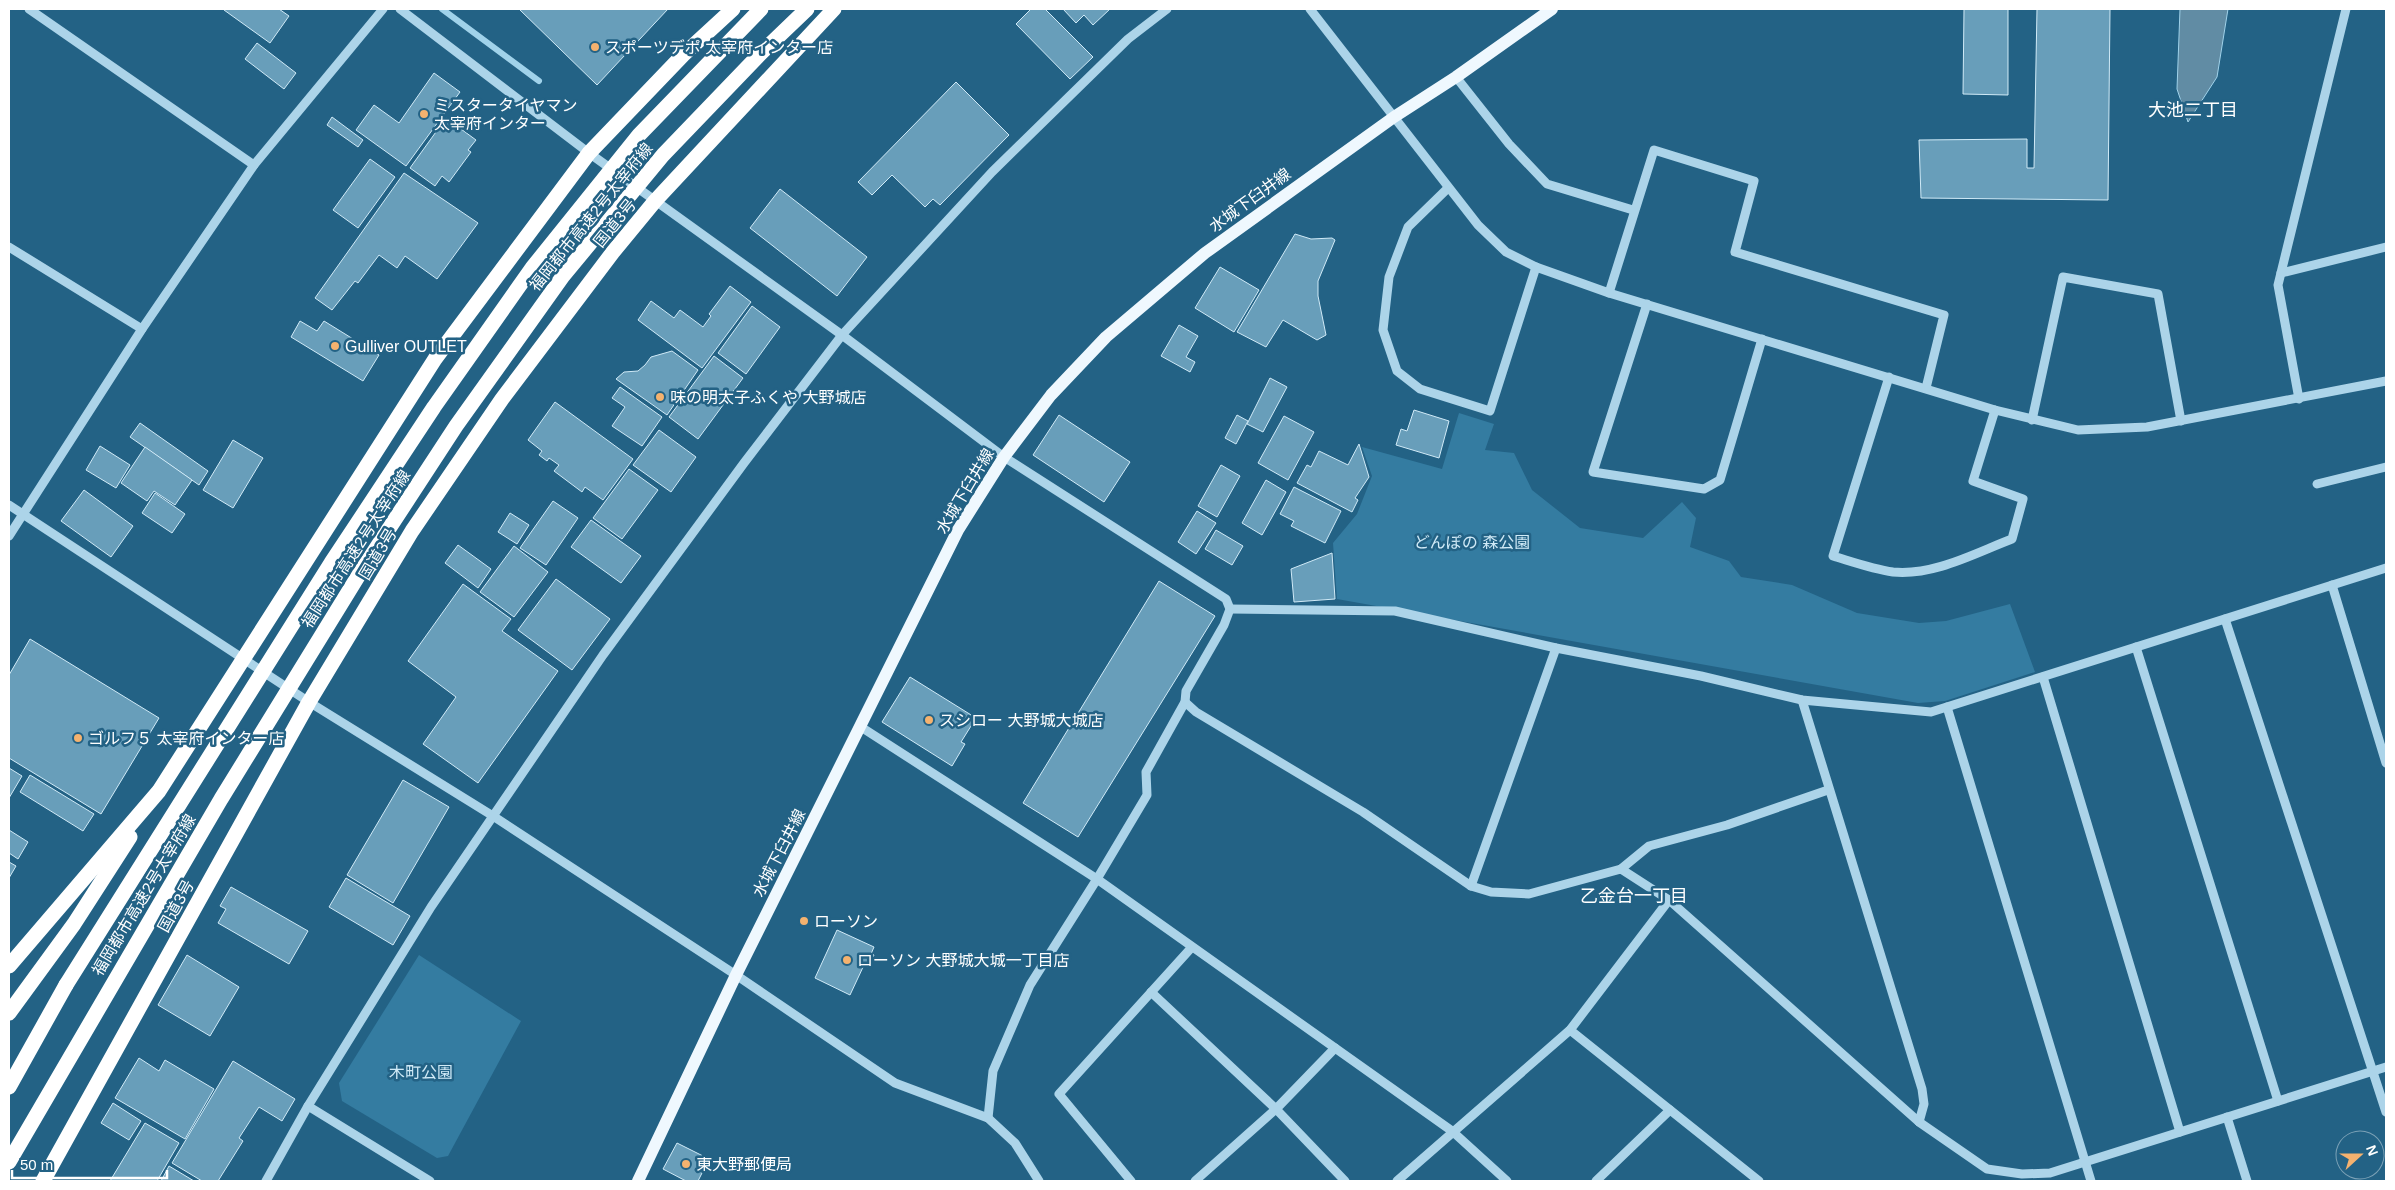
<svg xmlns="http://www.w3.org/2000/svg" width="2395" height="1190" font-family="Helvetica,'Noto Sans JP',sans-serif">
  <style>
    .green { fill: #347ca1 }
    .water { fill: #618ca4; stroke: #a0d2ea }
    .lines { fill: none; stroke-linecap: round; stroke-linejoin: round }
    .stream { stroke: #a0d2ea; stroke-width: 6 }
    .building { fill: #689eba; stroke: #d0eaf7 }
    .minor { stroke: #acd4e9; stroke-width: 9 }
    .major { stroke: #eff8fe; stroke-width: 12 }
    .highway { stroke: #fff; stroke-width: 15 }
    .highway-bridge { stroke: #fff; stroke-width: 15 }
    .poi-dot { fill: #f4b26f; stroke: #236285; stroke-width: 2 }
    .labels { text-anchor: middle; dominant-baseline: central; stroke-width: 5; stroke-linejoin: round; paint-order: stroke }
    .poi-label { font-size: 16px; fill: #fff; stroke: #236285; text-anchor: start }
    .street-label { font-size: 16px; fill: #fff; stroke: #236285 }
    .park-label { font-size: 16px; fill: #d0eaf7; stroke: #236285 }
    .neighbourhood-label { font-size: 18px; fill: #fff; stroke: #236285 }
  </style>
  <rect width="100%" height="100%" fill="#236285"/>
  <g class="green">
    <path d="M1459,413L1494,424L1485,450L1514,453L1532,490L1580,528L1643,538L1682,502L1696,518L1690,547L1729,561L1741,577L1792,585L1857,613L1919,623L1946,621L2010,604L2035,672L1945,701L1918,703L1337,599L1333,543L1357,514L1372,476L1362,447L1442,469Z"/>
    <path d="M419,955L521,1021L448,1156L437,1158L342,1101L339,1083Z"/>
  </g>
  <path class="water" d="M2180,9H2228L2217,77L2188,122L2177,89Z"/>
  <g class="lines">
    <path class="stream" d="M442,9L539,81"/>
  </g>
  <g class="building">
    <path d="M225,9H279L289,16L270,43L224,10Z"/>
    <path d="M519,9H668L597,85Z"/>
    <path d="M1031,9H1045L1093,57L1070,79L1016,24Z"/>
    <path d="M1063,9H1110L1093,25L1084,15L1076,23Z"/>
    <path d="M1964,9H2008V95L1963,94Z"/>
    <path d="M2037,9H2110L2108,200L1921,198L1919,140L2027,139V168H2034Z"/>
    <path d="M257,43L296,73L284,89L245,59Z"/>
    <path d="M434,73L460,92L406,166L356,130L374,105L399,123Z"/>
    <path d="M956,82L1009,135L940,205L933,199L925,207L892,175L872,195L858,182Z"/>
    <path d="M332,117L363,140L358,147L327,125Z"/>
    <path d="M446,118L476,140L468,150L471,152L449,182L442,176L435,186L410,168Z"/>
    <path d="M370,159L395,177L358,228L333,210Z"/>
    <path d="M404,173L478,223L437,279L405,256L397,268L379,255L358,283L355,281L332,310L315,298Z"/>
    <path d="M780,189L867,257L837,296L750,228Z"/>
    <path d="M1295,234L1311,239L1332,238L1335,240L1318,281V296L1326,335L1317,340L1283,320L1266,347L1237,332Z"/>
    <path d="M1220,267L1259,290L1234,332L1195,308Z"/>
    <path d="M730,286L751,302L702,368L638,320L651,301L674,318L680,310L703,327L711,316L709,314Z"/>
    <path d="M752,306L780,327L746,374L718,353Z"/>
    <path d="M300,321L317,331L324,321L379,355L363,381L291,337Z"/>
    <path d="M1179,325L1198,336L1186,357L1195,362L1190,372L1161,356Z"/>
    <path d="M672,351L698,370L667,415L616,379L624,372L638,371L645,365L651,357Z"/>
    <path d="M714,356L743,378L698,439L669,417Z"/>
    <path d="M1270,378L1287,387L1263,432L1247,424Z"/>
    <path d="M620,387L662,417L642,446L612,426L625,407L612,398Z"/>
    <path d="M555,402L633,459L603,500L585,487L582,492L554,471L559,465L549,458L547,461L539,455L542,451L528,440Z"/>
    <path d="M1414,410L1449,421L1439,458L1396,445L1401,429L1407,431Z"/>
    <path d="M1059,415L1130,462L1104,502L1033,455Z"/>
    <path d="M1237,415L1248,421L1236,444L1225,438Z"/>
    <path d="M1284,416L1314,432L1288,480L1258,463Z"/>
    <path d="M140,423L208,471L199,485L130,437Z"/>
    <path d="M659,430L696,457L671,492L633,465Z"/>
    <path d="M233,440L263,458L233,508L203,490Z"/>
    <path d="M1359,444L1369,477L1355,498L1358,500L1352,512L1297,483L1307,465L1311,467L1319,451L1348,465Z"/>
    <path d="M100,446L130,465L116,488L86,470Z"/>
    <path d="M145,447L192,480L175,505L154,491L147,501L121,483Z"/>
    <path d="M1221,465L1240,476L1217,517L1198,506Z"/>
    <path d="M629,469L658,490L622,539L593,518Z"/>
    <path d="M1266,480L1286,492L1262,535L1242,523Z"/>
    <path d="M1294,487L1341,511L1325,543L1291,526L1294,521L1280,514Z"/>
    <path d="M84,490L133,526L111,557L61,521Z"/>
    <path d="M155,493L185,514L172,533L142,513Z"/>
    <path d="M553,501L578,518L546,565L520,548Z"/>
    <path d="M1197,511L1216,523L1196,554L1178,542Z"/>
    <path d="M510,513L529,525L517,544L498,532Z"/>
    <path d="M591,520L641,556L621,583L571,547Z"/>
    <path d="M1216,530L1243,546L1232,565L1205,549Z"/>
    <path d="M458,545L491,569L478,588L445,563Z"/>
    <path d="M514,546L548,572L514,617L480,592Z"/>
    <path d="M1332,553L1335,599L1294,602L1291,569Z"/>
    <path d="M556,579L610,619L572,670L518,630Z"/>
    <path d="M1159,581L1215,616L1078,837L1023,803Z"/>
    <path d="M463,584L511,619L502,631L558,671L478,783L423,744L456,697L408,661Z"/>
    <path d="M30,639L159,718L101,814L9,758V675Z"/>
    <path d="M910,677L976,718L961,742L965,744L952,766L882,722Z"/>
    <path d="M9,768L22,776L9,798Z"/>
    <path d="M30,775L94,814L83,831L20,792Z"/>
    <path d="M403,780L449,807L393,903L347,875Z"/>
    <path d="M9,830L28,842L18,859L9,853Z"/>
    <path d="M9,862L16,866L9,878Z"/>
    <path d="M346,878L410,916L393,945L329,907Z"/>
    <path d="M231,887L308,931L289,964L218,923L226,909L220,906Z"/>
    <path d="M837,930L874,947L871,954L874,955L868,967L864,965L850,995L815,978Z"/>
    <path d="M187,955L239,987L210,1036L158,1005Z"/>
    <path d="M139,1058L159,1071L165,1060L214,1089L185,1139L115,1098Z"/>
    <path d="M233,1061L295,1099L282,1121L259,1107L239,1138L243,1141L218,1181H202L172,1163Z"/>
    <path d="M113,1103L141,1121L129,1140L101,1123Z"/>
    <path d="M145,1123L179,1143L157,1181H110Z"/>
    <path d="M677,1143L709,1159L698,1181H686L663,1169Z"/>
    <path d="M169,1166L194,1181H161Z"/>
  </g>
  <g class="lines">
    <g class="minor">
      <path d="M29,9L254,165"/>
      <path d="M400,9L589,153L842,335L1004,457L1226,599L1230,609L1224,625L1186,691L1185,702L1146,772L1147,795L1097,879L1030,985L993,1071L988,1118"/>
      <path d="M1310,9L1478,225L1506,252L1536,267L1609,293L1995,410L2078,430L2147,427L2386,381"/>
      <path d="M1456,77L1509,144L1547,184L1633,210"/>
      <path d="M1447,189L1408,227L1389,277L1383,330L1397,371L1420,389L1490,411L1536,267"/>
      <path d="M9,247L142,329"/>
      <path d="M2281,273L2386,247"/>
      <path d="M1609,293L1654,150L1754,181L1735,252L1944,315L1926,388"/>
      <path d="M1647,304L1593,472L1704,489L1720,480L1762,339"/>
      <path d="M1889,377L1833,556C1853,562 1873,569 1893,572C1934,576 1975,553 2012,539L2023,499L1973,481L1995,410"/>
      <path d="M2299,399L2278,285L2346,9"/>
      <path d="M2032,420L2063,277L2158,294L2181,421"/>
      <path d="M2317,484L2386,467"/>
      <path d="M9,505L309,702L493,816L736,975L895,1083L988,1118L1015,1143L1039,1181"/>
      <path d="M9,536L142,329L254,165L383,9"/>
      <path d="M2332,585L2386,763"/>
      <path d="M1230,609L1395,611L1556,648L1701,676L1802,700L1931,712L2386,568"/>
      <path d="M2225,619L2386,1112"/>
      <path d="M2136,647L2278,1101"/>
      <path d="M2043,677L2180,1132"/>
      <path d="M1802,700L1922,1089L1924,1104L1919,1122"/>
      <path d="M1185,702L1196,712L1363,812L1471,886L1491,892L1529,894L1621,869L1669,900L1919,1122L1987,1169L2022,1174L2050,1173L2386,1067"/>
      <path d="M1947,707L2091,1181"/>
      <path d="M861,727L1097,879L1452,1131L1507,1181"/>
      <path d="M1621,869L1649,846L1727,825L1828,790"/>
      <path d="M1471,886L1556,648"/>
      <path d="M1151,992L1276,1109L1345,1181"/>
      <path d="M1570,1030L1759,1181"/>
      <path d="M308,1106L430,1181"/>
      <path d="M2227,1117L2247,1181"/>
      <path d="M266,1181L308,1106L431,907L603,655L744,463L842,335L992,172L1128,39L1167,9"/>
      <path d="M1131,1181L1059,1094L1192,947"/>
      <path d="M1195,1181L1276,1109L1335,1048"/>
      <path d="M1397,1181L1570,1030L1669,900"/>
      <path d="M1596,1181L1670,1110"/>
    </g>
    <path class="major" d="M638,1181L736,975L958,530L1004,457L1051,395L1106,337L1205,253L1394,117L1456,77L1552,9"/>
    <g class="highway">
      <path d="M9,966L159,791L435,359L589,153L683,55L733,9"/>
      <path d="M9,1013L74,924L130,837"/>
      <path d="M9,1087L66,985"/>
      <path d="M43,1181L309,702L412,531L502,399L613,252L655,201L834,9"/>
    </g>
    <g class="highway-bridge">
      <path d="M66,985L331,563L434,407L532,268L639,135L761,9"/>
      <path d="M9,1162L221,799L360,573L456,426L563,276L663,155L762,52L807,9"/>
    </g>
  </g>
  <g class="poi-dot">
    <circle cx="595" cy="47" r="5"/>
    <circle cx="424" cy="114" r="5"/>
    <circle cx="335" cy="346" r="5"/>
    <circle cx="660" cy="397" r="5"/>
    <circle cx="929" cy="720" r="5"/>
    <circle cx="78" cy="738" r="5"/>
    <circle cx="804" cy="921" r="5"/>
    <circle cx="847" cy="960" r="5"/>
    <circle cx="686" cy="1164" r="5"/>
  </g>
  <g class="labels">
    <g class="poi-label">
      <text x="605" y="47">スポーツデポ 太宰府インター店</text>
      <text x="434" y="105">ミスタータイヤマン<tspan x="434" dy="18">太宰府インター</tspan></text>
      <text x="345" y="346">Gulliver OUTLET</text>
      <text x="670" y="397">味の明太子ふくや 大野城店</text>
      <text x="939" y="720">スシロー 大野城大城店</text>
      <text x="88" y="738">ゴルフ５ 太宰府インター店</text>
      <text x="814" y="921">ローソン</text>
      <text x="857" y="960">ローソン 大野城大城一丁目店</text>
      <text x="696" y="1164">東大野郵便局</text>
    </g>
    <g class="street-label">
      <text transform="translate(1250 200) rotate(-36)">水城下臼井線</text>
      <text transform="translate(591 217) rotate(-51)">福岡都市高速2号太宰府線</text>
      <text transform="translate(615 223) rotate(-51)">国道3号</text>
      <text transform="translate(965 491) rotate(-59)">水城下臼井線</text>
      <text transform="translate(356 549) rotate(-57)">福岡都市高速2号太宰府線</text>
      <text transform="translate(378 554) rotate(-59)">国道3号</text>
      <text transform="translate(779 853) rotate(-63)">水城下臼井線</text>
      <text transform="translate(144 895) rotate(-59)">福岡都市高速2号太宰府線</text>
      <text transform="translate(176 906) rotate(-61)">国道3号</text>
    </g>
    <g class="park-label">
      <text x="1472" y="542">どんぽの 森公園</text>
      <text x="421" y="1072">木町公園</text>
    </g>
    <g class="neighbourhood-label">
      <text x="2193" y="110">大池二丁目</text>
      <text x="1634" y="896">乙金台一丁目</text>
    </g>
  </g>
  <rect width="2395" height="1190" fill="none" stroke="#ffffff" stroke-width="20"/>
  <g transform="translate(2360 1155) rotate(69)"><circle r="24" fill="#236285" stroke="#7ba1b6"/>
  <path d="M0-4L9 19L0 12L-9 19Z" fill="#f4b26f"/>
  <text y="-8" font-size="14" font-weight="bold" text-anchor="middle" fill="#ffffff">N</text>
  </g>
  <path d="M12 1170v8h155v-8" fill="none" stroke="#ffffff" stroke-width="2.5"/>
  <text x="20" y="1170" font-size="15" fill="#ffffff" stroke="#236285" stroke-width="4" paint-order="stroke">50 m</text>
</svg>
